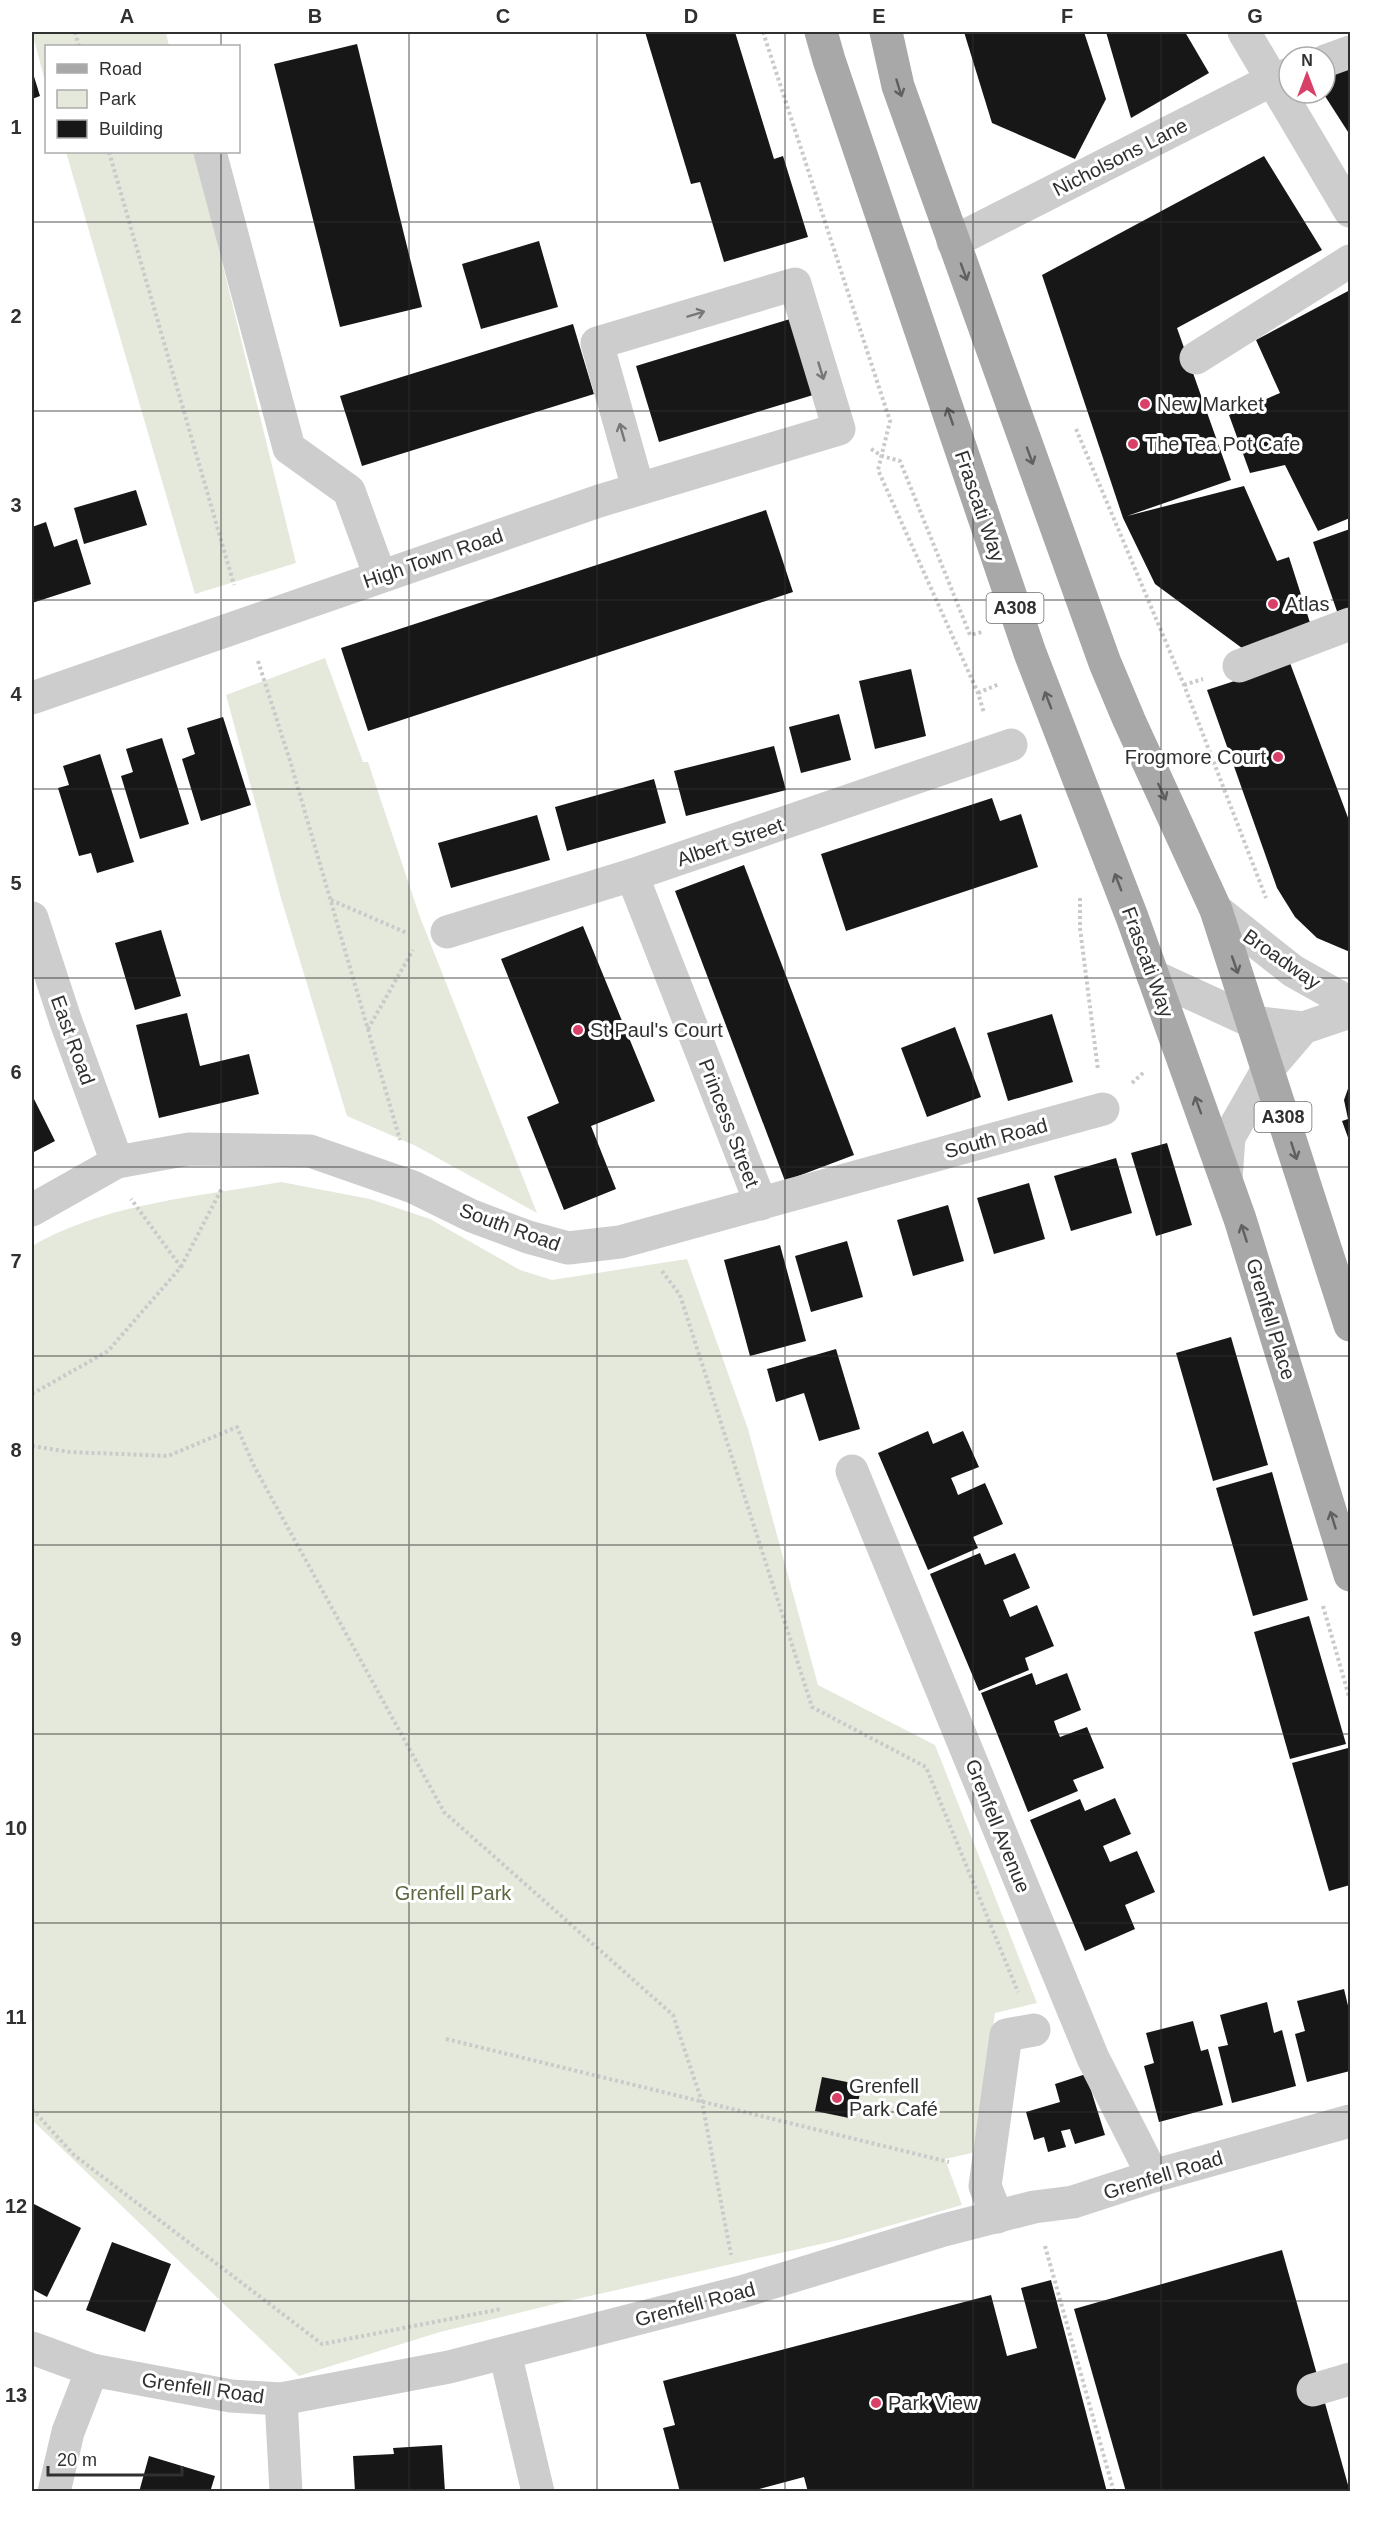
<svg xmlns="http://www.w3.org/2000/svg" width="1382" height="2523" font-family="Arial,sans-serif">
  <style>
    .green { fill: #e5e9dc }
    .building { fill: #171717 }
    .lines { fill: none; stroke-linecap: round; stroke-linejoin: round }
    .path { stroke: #cacaca; stroke-width: 4; stroke-dasharray: 3 3; stroke-linecap: butt }
    .minor { stroke: #cdcdcd; stroke-width: 33 }
    .major { stroke: #a8a8a8; stroke-width: 33 }
    .oneway { stroke: #606060 }
    .oneway2 { stroke: #777 }
    .grid { fill: none; stroke: #303030; stroke-width: 1.5; stroke-opacity: 0.55 }
    .poi-dot { fill: #d84068; stroke: #fff; stroke-width: 2 }
    .labels { text-anchor: middle; dominant-baseline: central; stroke-width: 6; stroke-linejoin: round; paint-order: stroke }
    .shield { fill: #fff; stroke: #6e6e6e; stroke-width: 1.5 }
    .shield-label { font-size: 18px; font-weight: bold; fill: #303030 }
    .street-label { font-size: 20px; fill: #303030; stroke: #fff }
    .poi-label { font-size: 20px; fill: #303030; stroke: #fff; text-anchor: start }
    .park-label { font-size: 20px; fill: #5b6840; stroke: #fff }
    .neatline { fill: none; stroke: #303030; stroke-width: 2 }
    .grid-label { font-size: 20px; text-anchor: middle; font-weight: bold; fill: #303030 }
  </style>
  <rect width="100%" height="100%" fill="#fff"/>
  <g class="green">
    <path d="M32,32H166L169,46H46V85Z"/>
    <path d="M66,152H195L296,563L195,594Z"/>
    <path d="M325,658L363,762H368L420,917L537,1213L416,1146L347,1116L281,898L226,695Z"/>
    <path d="M281,1182L370,1199L430,1219L520,1270L552,1280L687,1259L748,1429L818,1685L935,1745L1037,2003L995,2013L976,2152L945,2159L962,2205L843,2239L559,2303L440,2332L299,2376L32,2120V1246C106,1203 197,1197 281,1182Z"/>
  </g>
  <g class="building">
    <path d="M645,32H735L774,159L783,156L808,237L724,262L700,182L691,184Z"/>
    <path d="M964,32H1084L1106,99L1075,159L992,123Z"/>
    <path d="M1106,32H1185L1209,73L1131,118Z"/>
    <path d="M357,44L422,307L340,327L274,64Z"/>
    <path d="M1350,66V135L1323,93L1325,71Z"/>
    <path d="M32,70L40,96L32,99Z"/>
    <path d="M1264,156L1322,250L1177,328L1231,480L1127,516L1244,486L1277,561L1289,557L1312,629L1246,651L1155,584L1123,518L1042,275Z"/>
    <path d="M539,241L558,307L481,329L462,264Z"/>
    <path d="M1350,290V518L1318,531L1285,465L1250,473L1229,415L1280,393L1256,340Z"/>
    <path d="M800,316L823,392L659,442L636,366Z"/>
    <path d="M573,324L594,394L362,466L340,396Z"/>
    <path d="M136,490L147,525L84,544L74,508Z"/>
    <path d="M766,510L793,592L368,731L341,648Z"/>
    <path d="M46,522L54,547L77,539L91,584L32,603V527Z"/>
    <path d="M1350,529V616L1340,620L1313,542Z"/>
    <path d="M1290,663L1350,823V952L1317,938L1295,917L1277,888L1207,690Z"/>
    <path d="M911,669L926,736L875,749L859,681Z"/>
    <path d="M839,714L851,760L801,773L789,727Z"/>
    <path d="M223,717L251,805L201,821L182,759L195,754L187,728Z"/>
    <path d="M162,738L189,824L140,839L121,776L133,772L126,749Z"/>
    <path d="M774,746L786,790L686,816L674,771Z"/>
    <path d="M100,754L134,862L97,873L91,853L79,856L58,788L69,785L63,766Z"/>
    <path d="M654,779L666,823L567,851L555,807Z"/>
    <path d="M992,798L1000,821L1021,814L1038,867L846,931L821,854Z"/>
    <path d="M537,815L550,860L451,888L438,843Z"/>
    <path d="M744,865L854,1155L785,1181L675,891Z"/>
    <path d="M583,926L655,1101L591,1126L616,1189L564,1210L527,1117L559,1103L501,959Z"/>
    <path d="M161,930L181,996L135,1010L115,943Z"/>
    <path d="M187,1013L200,1066L249,1054L259,1094L159,1118L136,1025Z"/>
    <path d="M1052,1014L1073,1082L1008,1101L987,1033Z"/>
    <path d="M955,1027L981,1097L927,1117L901,1048Z"/>
    <path d="M1350,1083V1143L1342,1121L1348,1119L1344,1100Z"/>
    <path d="M32,1095L55,1141L32,1153Z"/>
    <path d="M1167,1143L1192,1225L1156,1236L1131,1153Z"/>
    <path d="M1116,1158L1132,1213L1071,1231L1054,1176Z"/>
    <path d="M1029,1183L1045,1239L994,1254L977,1198Z"/>
    <path d="M948,1205L964,1261L913,1276L897,1220Z"/>
    <path d="M847,1241L863,1297L811,1312L795,1256Z"/>
    <path d="M780,1245L806,1341L750,1356L724,1260Z"/>
    <path d="M1231,1337L1268,1465L1213,1481L1176,1353Z"/>
    <path d="M836,1349L860,1429L819,1441L804,1393L776,1402L767,1369Z"/>
    <path d="M928,1431L933,1444L963,1431L979,1467L951,1478L955,1487L958,1495L985,1483L1003,1524L973,1537L978,1548L928,1570L878,1453Z"/>
    <path d="M1272,1472L1308,1600L1253,1616L1216,1488Z"/>
    <path d="M980,1553L985,1565L1015,1553L1030,1588L1003,1600L1010,1617L1037,1605L1054,1646L1025,1658L1029,1670L979,1691L930,1574Z"/>
    <path d="M1309,1616L1346,1744L1290,1759L1254,1632Z"/>
    <path d="M1032,1673L1036,1685L1067,1673L1081,1710L1054,1721L1057,1730L1060,1737L1087,1727L1104,1768L1073,1780L1078,1791L1028,1812L981,1693Z"/>
    <path d="M1348,1748L1350,1757V1885L1329,1891L1292,1763Z"/>
    <path d="M1115,1798L1131,1834L1103,1846L1107,1855L1110,1862L1137,1851L1155,1892L1125,1905L1135,1929L1085,1951L1030,1820L1080,1799L1085,1811Z"/>
    <path d="M1344,1989L1350,2014V2071L1307,2082L1295,2034L1305,2031L1297,2001Z"/>
    <path d="M1267,2002L1274,2033L1282,2030L1296,2086L1232,2103L1218,2047L1228,2045L1220,2015Z"/>
    <path d="M1193,2021L1201,2051L1208,2049L1223,2105L1159,2122L1144,2066L1154,2063L1146,2033Z"/>
    <path d="M1086,2074L1105,2135L1075,2144L1070,2129L1061,2131L1066,2147L1048,2152L1044,2137L1034,2140L1026,2112L1060,2102L1055,2084Z"/>
    <path d="M822,2077L862,2085L854,2119L815,2111Z"/>
    <path d="M32,2203L81,2228L47,2297L32,2289Z"/>
    <path d="M112,2242L171,2264L145,2332L86,2310Z"/>
    <path d="M1282,2250L1350,2492H1126L1074,2309Z"/>
    <path d="M1051,2280L1107,2492H808L804,2477L748,2492H680L663,2428L675,2425L663,2381L991,2295L1007,2356L1037,2348L1021,2288Z"/>
    <path d="M442,2445L445,2492H355L353,2456L394,2454L393,2448Z"/>
    <path d="M149,2456L215,2476L211,2489L219,2492H139Z"/>
  </g>
  <g class="lines">
    <g class="path">
      <path d="M75,32L79,46"/>
      <path d="M763,32L890,421L878,470L978,693L984,713"/>
      <path d="M109,152L234,585"/>
      <path d="M1076,429L1184,685L1266,898"/>
      <path d="M871,449L882,456L900,461L970,635L982,632"/>
      <path d="M258,661L291,764L400,1140"/>
      <path d="M1184,685L1203,679"/>
      <path d="M978,693L999,684"/>
      <path d="M1080,898V928L1098,1070"/>
      <path d="M331,900L407,933"/>
      <path d="M368,1029L413,950"/>
      <path d="M1132,1083L1144,1072"/>
      <path d="M181,1267L222,1188"/>
      <path d="M662,1271L680,1295L812,1707L926,1767L1018,1992"/>
      <path d="M32,1394L108,1351L181,1267L131,1199"/>
      <path d="M32,1446L70,1452L168,1456L237,1427L254,1466L444,1812L673,2015L702,2102L731,2255"/>
      <path d="M1323,1606L1350,1700"/>
      <path d="M446,2039L949,2162"/>
      <path d="M32,2109L74,2155L322,2344L501,2309"/>
      <path d="M1045,2246L1114,2492"/>
    </g>
    <g class="minor">
      <path d="M1244,32L1350,211"/>
      <path d="M1325,61L1350,52"/>
      <path d="M210,152L289,448L349,491L380,576"/>
      <path d="M953,242L1272,80L1289,74"/>
      <path d="M1196,358L1350,261"/>
      <path d="M1239,666L1350,624"/>
      <path d="M32,698L599,501L839,429L795,284L597,343L638,488"/>
      <path d="M632,875L761,1204"/>
      <path d="M1216,910L1293,971L1350,1003"/>
      <path d="M32,918L65,1019L117,1162"/>
      <path d="M447,932L632,875L1011,745"/>
      <path d="M1153,976L1253,1022L1303,1028L1350,1012"/>
      <path d="M1226,1179L1229,1137L1268,1069L1303,1028"/>
      <path d="M32,1210L117,1162L189,1149L310,1151L413,1187L472,1216L528,1237L568,1248L620,1242L1103,1109"/>
      <path d="M852,1471L1093,2058L1153,2176"/>
      <path d="M997,2217L985,2186L1006,2035L1034,2030"/>
      <path d="M32,2348L92,2370L231,2396L281,2399L449,2367L741,2292L944,2230L1034,2207L1073,2202L1153,2176L1350,2121"/>
      <path d="M505,2353L538,2492"/>
      <path d="M1313,2390L1350,2379"/>
      <path d="M281,2399L286,2492"/>
      <path d="M54,2492L68,2432L92,2370"/>
    </g>
    <g class="major">
      <path d="M821,32L829,60L1030,653L1132,917L1240,1219L1350,1575"/>
      <path d="M886,32L898,86L1105,663L1129,720L1216,910L1350,1325"/>
    </g>
  </g>
  <defs><path id="oneway-shaft" d="M-6 0H5M1.5-3L5.5 0L1.5 3" fill="none" stroke-width="1.6" stroke-linecap="round" stroke-linejoin="round" transform="scale(1.5)"/></defs>
  <g class="oneway">
    <use href="#oneway-shaft" transform="translate(899 88) rotate(73)"/>
    <use href="#oneway-shaft" transform="translate(964 272) rotate(70)"/>
    <use href="#oneway-shaft" transform="translate(950 416) rotate(-109)"/>
    <use href="#oneway-shaft" transform="translate(1030 456) rotate(70)"/>
    <use href="#oneway-shaft" transform="translate(1048 700) rotate(-111)"/>
    <use href="#oneway-shaft" transform="translate(1162 792) rotate(65)"/>
    <use href="#oneway-shaft" transform="translate(1118 882) rotate(-111)"/>
    <use href="#oneway-shaft" transform="translate(1235 965) rotate(71)"/>
    <use href="#oneway-shaft" transform="translate(1198 1105) rotate(-110)"/>
    <use href="#oneway-shaft" transform="translate(1294 1151) rotate(72)"/>
    <use href="#oneway-shaft" transform="translate(1244 1233) rotate(-108)"/>
    <use href="#oneway-shaft" transform="translate(1333 1520) rotate(-107)"/>
  </g>
  <g class="oneway2">
    <use href="#oneway-shaft" transform="translate(696 314) rotate(-17)"/>
    <use href="#oneway-shaft" transform="translate(821 371) rotate(73)"/>
    <use href="#oneway-shaft" transform="translate(622 432) rotate(-106)"/>
  </g>
  <path class="grid" d="M221,32V46M409,32V2492M597,32V2492M785,32V2492M973,32V2492M1161,32V2492M221,152V2492M32,222H1350M32,411H1350M32,600H1350M32,789H1350M32,978H1350M32,1167H1350M32,1356H1350M32,1545H1350M32,1734H1350M32,1923H1350M32,2112H1350M32,2301H1350"/>
  <g class="poi-dot">
    <circle cx="1145" cy="404" r="6"/>
    <circle cx="1133" cy="444" r="6"/>
    <circle cx="1273" cy="604" r="6"/>
    <circle cx="1278" cy="757" r="6"/>
    <circle cx="578" cy="1030" r="6"/>
    <circle cx="837" cy="2098" r="6"/>
    <circle cx="876" cy="2403" r="6"/>
  </g>
  <g class="labels">
    <g class="shield">
      <rect x="986.5" y="593" width="57" height="30" rx="4.5"/>
      <rect x="1254.5" y="1102" width="57" height="30" rx="4.5"/>
    </g>
    <g class="shield-label">
      <text x="1015" y="608">A308</text>
      <text x="1283" y="1117">A308</text>
    </g>
    <g class="street-label">
      <text transform="translate(1120 157) rotate(-27)">Nicholsons Lane</text>
      <text transform="translate(980 506) rotate(71)">Frascati Way</text>
      <text transform="translate(433 558) rotate(-19)">High Town Road</text>
      <text transform="translate(730 842) rotate(-19)">Albert Street</text>
      <text transform="translate(1282 959) rotate(35)">Broadway</text>
      <text transform="translate(1148 962) rotate(70)">Frascati Way</text>
      <text transform="translate(73 1040) rotate(70)">East Road</text>
      <text transform="translate(729 1123) rotate(69)">Princess Street</text>
      <text transform="translate(996 1138) rotate(-15)">South Road</text>
      <text transform="translate(510 1227) rotate(20)">South Road</text>
      <text transform="translate(1271 1319) rotate(73)">Grenfell Place</text>
      <text transform="translate(998 1826) rotate(68)">Grenfell Avenue</text>
      <text transform="translate(1163 2175) rotate(-17)">Grenfell Road</text>
      <text transform="translate(695 2304) rotate(-15)">Grenfell Road</text>
      <text transform="translate(203 2388) rotate(8)">Grenfell Road</text>
    </g>
    <g class="poi-label">
      <text x="1157" y="404">New Market</text>
      <text x="1145" y="444">The Tea Pot Cafe</text>
      <text x="1285" y="604">Atlas</text>
      <text x="1266" y="757" text-anchor="end">Frogmore Court</text>
      <text x="590" y="1030">St Paul's Court</text>
      <text x="849" y="2086">Grenfell<tspan x="849" dy="23">Park Café</tspan></text>
      <text x="888" y="2403">Park View</text>
    </g>
    <g class="park-label">
      <text x="453" y="1893">Grenfell Park</text>
    </g>
  </g>
  <rect width="1382" height="2523" fill="none" stroke="#ffffff" stroke-width="66"/>
  <rect x="45" y="45" width="195" height="108" fill="#ffffff" stroke="#acacac" stroke-width="1.5"/>
  <rect x="57" y="64" width="30" height="9" fill="#a8a8a8" stroke="#acacac" stroke-width="1.5"/>
  <text x="99" y="75" font-size="18" fill="#303030">Road</text>
  <rect x="57" y="90" width="30" height="18" fill="#e5e9dc" stroke="#acacac" stroke-width="1.5"/>
  <text x="99" y="105" font-size="18" fill="#303030">Park</text>
  <rect x="57" y="120" width="30" height="18" fill="#171717" stroke="#acacac" stroke-width="1.5"/>
  <text x="99" y="135" font-size="18" fill="#303030">Building</text>
  <g transform="translate(1307 75)"><circle r="28" fill="#ffffff" stroke="#acacac" stroke-width="1.5"/>
  <path d="M0-4.5L10 22L0 15L-10 22Z" fill="#d84068"/>
  <text y="-9" font-size="16" font-weight="bold" text-anchor="middle" fill="#303030">N</text>
  </g>
  <path d="M48 2466v9h134v-9" fill="none" stroke="#303030" stroke-width="3"/>
  <text x="57" y="2466" font-size="18" fill="#303030" stroke="#ffffff" stroke-width="4.5" paint-order="stroke">20 m</text>
  <rect x="33" y="33" width="1316" height="2457" class="neatline"/>
  <g class="grid-label">
    <text x="127" y="23">A</text>
    <text x="315" y="23">B</text>
    <text x="503" y="23">C</text>
    <text x="691" y="23">D</text>
    <text x="879" y="23">E</text>
    <text x="1067" y="23">F</text>
    <text x="1255" y="23">G</text>
    <text x="16" y="134">1</text>
    <text x="16" y="323">2</text>
    <text x="16" y="512">3</text>
    <text x="16" y="701">4</text>
    <text x="16" y="890">5</text>
    <text x="16" y="1079">6</text>
    <text x="16" y="1268">7</text>
    <text x="16" y="1457">8</text>
    <text x="16" y="1646">9</text>
    <text x="16" y="1835">10</text>
    <text x="16" y="2024">11</text>
    <text x="16" y="2213">12</text>
    <text x="16" y="2402">13</text>
  </g>
</svg>
